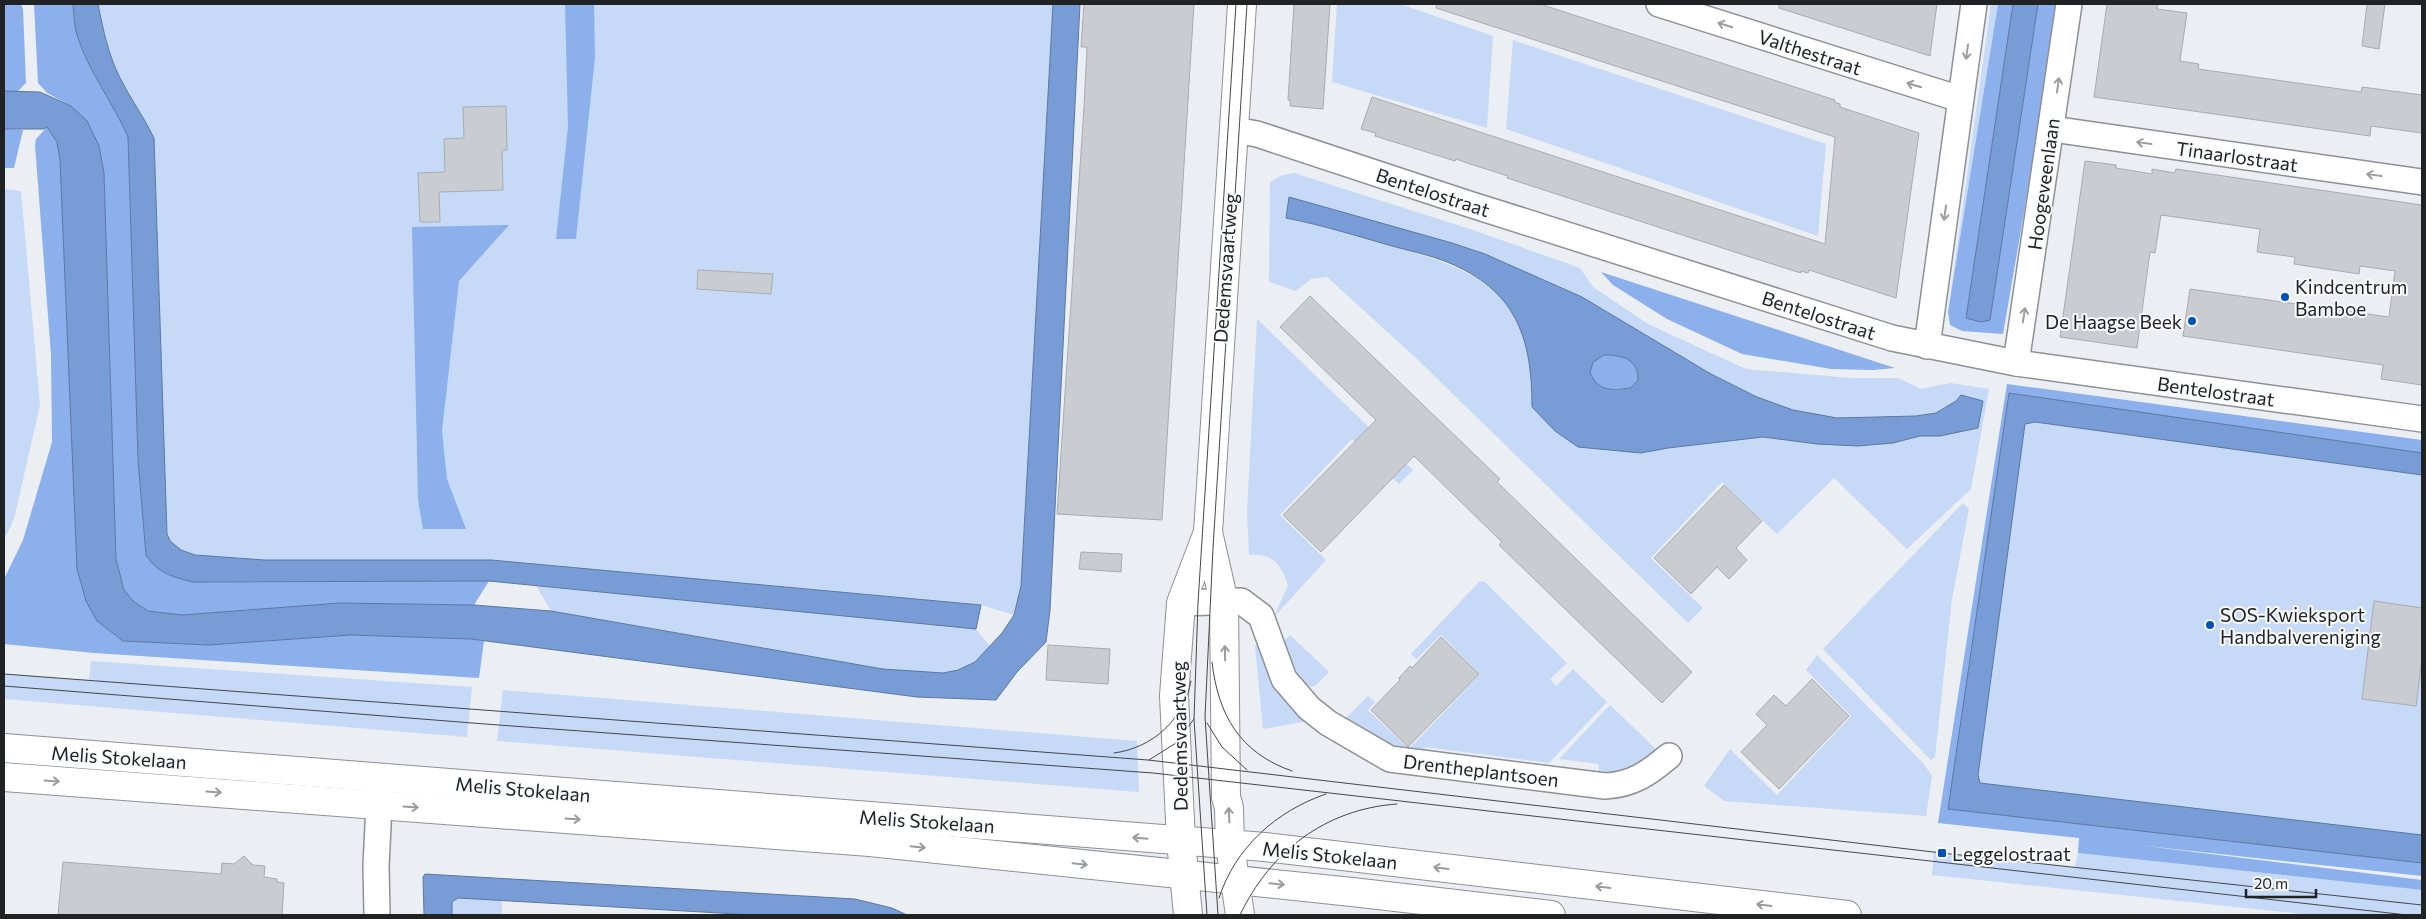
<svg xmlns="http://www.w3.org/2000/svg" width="2426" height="919" font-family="Commissioner,sans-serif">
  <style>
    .green { fill: #c6d9f6; fill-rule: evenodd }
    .forest { fill: #8bb0ec }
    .water { fill: #779cd6; stroke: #5d77a1; fill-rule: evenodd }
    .building { fill: #c9ccd1; stroke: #a8acb1 }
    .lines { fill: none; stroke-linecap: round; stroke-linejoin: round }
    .minor-casing { stroke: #8d9196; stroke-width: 28 }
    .tertiary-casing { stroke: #8d9196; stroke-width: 30 }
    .minor { stroke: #fff; stroke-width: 25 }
    .tertiary { stroke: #fff; stroke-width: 28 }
    .tram { stroke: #46474a; stroke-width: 1 }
    .oneway { stroke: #9b9c9c }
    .poi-dot { fill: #0250ba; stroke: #f9fbfe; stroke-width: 2 }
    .labels { text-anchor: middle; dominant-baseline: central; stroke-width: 4; stroke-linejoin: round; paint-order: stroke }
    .street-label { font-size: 19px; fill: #212224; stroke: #f9fbfe }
    .poi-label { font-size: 19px; fill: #212224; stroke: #f9fbfe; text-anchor: start }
  </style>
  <rect width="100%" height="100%" fill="#ebeef3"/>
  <g class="green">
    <path d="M98,4H1054L1021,586L1014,615L981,605L491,560H264L195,555L181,550L170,541L167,534L154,138C144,117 130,98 120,78C108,54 103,29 98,4Z"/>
    <path d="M1337,4H1400L1493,36L1487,128L1332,82Z"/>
    <path d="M1991,4H1998L1948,312Z"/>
    <path d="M1513,40L1826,144L1818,236L1506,129Z"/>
    <path d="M1294,173L1470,229L1580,268L1593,287L1648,324L1746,369L1851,378H1898L1921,389L1950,383L1989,389L1971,489L1907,549L1834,478L1777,534L1722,482L1651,558L1703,608L1688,623L1416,358L1327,277L1311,279L1296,291L1269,282L1270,182L1280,176ZM1286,218L1413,232L1485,254L1656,342L1711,374L1757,397L1793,410L1837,418L1916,416L1936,413L1956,401L1940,436H1920L1893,443L1858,446L1817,444L1763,437L1668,448L1641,453L1532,407C1532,297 1491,274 1392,246C1357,236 1322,225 1286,218Z"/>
    <path d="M4,189L21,191L40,405L14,519L4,540Z"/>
    <path d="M1257,319L1413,470L1399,484L1352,439L1280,515L1326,560L1274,617L1288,585C1281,564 1273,553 1249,555L1247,512Z"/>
    <path d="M2035,422L2422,475V835L1980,783L1978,775L2025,424Z"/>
    <path d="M1963,503L1969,509L1952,599L1935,757L1931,760L1823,649Z"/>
    <path d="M1480,581L1485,582L1567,663L1550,679L1556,686L1573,669L1607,702L1549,763L1425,747L1424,755L1386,746L1340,724L1368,696L1375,702L1368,710L1409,749L1480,674L1441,635L1417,659L1411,654Z"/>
    <path d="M536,585L976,629L990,646L975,662L958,670L943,673L883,669L551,611Z"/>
    <path d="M1290,635L1329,672L1315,686C1294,690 1287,661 1279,646Z"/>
    <path d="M1260,644L1308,721L1263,729L1255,646Z"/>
    <path d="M1817,655L1924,764L1932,776L1926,816L1724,801L1704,786L1730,749L1777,795L1851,716L1806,670Z"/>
    <path d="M91,661L472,687L467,737L4,699V674L89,680Z"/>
    <path d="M503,690L1137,741L1139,792L497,741Z"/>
    <path d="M1610,705L1658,751L1626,772L1598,775L1599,764L1559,759Z"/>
    <path d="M1934,852L2075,867L2078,853L2422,890V915H2311L1932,875Z"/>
    <path d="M458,898L502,900V915H452V902Z"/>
  </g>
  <g class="forest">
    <path d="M4,4H21L23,9L26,83L17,92L4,91Z"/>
    <path d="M34,4H73C74,14 74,25 77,35C87,72 113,102 128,136L138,460L146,555L192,582L489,581L474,605L340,603L182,615L148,611L133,601L124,590L116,559L104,173L99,146L71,106L47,93L38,83Z"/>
    <path d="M565,4H594L595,57L576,239H556L568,127Z"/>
    <path d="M1998,4H2013L1966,318L1981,322L1990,319L2038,4H2060L2003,334L1962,331L1950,325L1948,312Z"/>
    <path d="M47,127L57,142L60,160L97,621L123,641L209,645L351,635L471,639L484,641L479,678L94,653L4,644V579L23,540L52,442L51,355L35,145L36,139Z"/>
    <path d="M4,129L23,130L14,168H4Z"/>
    <path d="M509,225L459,281L442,431L447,479L466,529H423L418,500L412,227Z"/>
    <path d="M1601,272L1895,368L1873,370L1831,369L1742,354L1667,319L1613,285Z"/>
    <path d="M1604,355C1622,355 1639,359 1638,380L1631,388L1608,389L1595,384L1590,373L1593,362Z"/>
    <path d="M2007,384L2422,440V453L2009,393L1949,809L2422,863V876L2137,845L2422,880V890L2078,853L2079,838L1938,823Z"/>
  </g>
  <g class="water">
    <path d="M73,4H98C103,29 108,54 120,78C130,98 144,117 154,138L167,534L170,541L181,550L195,555L264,560H491L981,605L976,629L489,581L192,582C172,576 158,574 146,555L138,460L128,137C113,102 88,72 77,35C74,25 74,14 73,4Z"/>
    <path d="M1053,4H1080L1050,610L1046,642L1017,672L996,700L917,697L471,639L351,635L209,645L123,641L97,621L86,601L77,569L60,160L57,142L47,127L44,129H4V91L40,92L71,106L87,121L99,146L104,173L116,559L124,590L133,601L148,611L182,615L340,603L474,605L551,611L883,669L943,673L958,670L975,662L1002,633L1014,615L1021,586Z"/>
    <path d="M2013,4H2038L1990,320L1981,322L1966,318Z"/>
    <path d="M1289,197L1452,243L1485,254L1582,297L1711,374L1757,397L1793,410L1837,418L1916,416L1936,413L1956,401L1961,395L1983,401L1978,428L1940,436H1920L1893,443L1858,446L1817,444L1763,437L1668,448L1641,453L1578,447L1555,431L1532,407C1532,337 1516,290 1447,262C1430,255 1410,251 1392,246C1357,236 1322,225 1286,218ZM1604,355C1622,355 1639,359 1638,380L1631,388C1611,390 1599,392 1590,373L1593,362Z"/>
    <path d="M2009,393L2422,453V475L2035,422L2025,424L1978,775L1980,783L2422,835V863L1948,809Z"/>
    <path d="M425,874L855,899L892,908L907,915H754L458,898L452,902V915H424L423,877Z"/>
  </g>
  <g class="building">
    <path d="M1084,4H1194L1162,520L1057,514L1084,107L1087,47H1081Z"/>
    <path d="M1294,4H1330L1323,109L1290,106V100H1288Z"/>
    <path d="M1437,4H1540L1835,100L1834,102L1840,104V107L1919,133L1896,298L1809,270L1808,273L1801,271V273L1750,257L1507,178L1508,176L1470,164L1456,159L1455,161L1375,136L1376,133L1361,129L1372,97L1825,244L1835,137L1436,8Z"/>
    <path d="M1779,4H1937L1930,56L1779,8Z"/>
    <path d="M2107,4H2158L2157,9L2187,13L2180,61L2199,64L2198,69L2361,92L2362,87L2422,95V133L2371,126L2370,136L2094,97Z"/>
    <path d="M2367,4H2385L2379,49L2362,46Z"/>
    <path d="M506,106L507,150H502L503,190L439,192L440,222H420L418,173L445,172L444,139L464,138L463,107Z"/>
    <path d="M2085,161L2116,165V168L2152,174V169L2175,173L2176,169L2422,205V385L2381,379L2383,365L2183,336L2190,289L2389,317L2395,271L2360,266L2359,274L2294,264L2295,257L2257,252L2260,229L2161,215L2155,253L2150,252L2137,348L2060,337Z"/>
    <path d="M698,270L773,274L771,294L697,289Z"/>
    <path d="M1310,296L1500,479L1497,482L1692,672L1662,703L1499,545L1502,542L1414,456L1321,552L1283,515L1376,420L1280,327Z"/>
    <path d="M1724,485L1762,521L1736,548L1747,560L1729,579L1717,567L1691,594L1654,558Z"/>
    <path d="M1081,552L1122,554L1121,572L1079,569Z"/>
    <path d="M2374,601L2422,608V658L2416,706L2362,699Z"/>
    <path d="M1441,637L1479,674L1408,747L1371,710L1400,680L1399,678L1410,666L1412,668Z"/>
    <path d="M1048,645L1110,649L1108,684L1046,680Z"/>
    <path d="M1812,679L1849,716L1779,789L1741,752L1767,725L1756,714L1774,695L1786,706Z"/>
    <path d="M244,856L253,865L265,866L264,877L277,879V882L284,883L282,915H58L63,862L221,874L222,863L234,864Z"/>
  </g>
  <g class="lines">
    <defs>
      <g id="minor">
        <path d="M1659,4L1960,99"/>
        <path d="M2052,129L2422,182"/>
        <path d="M1234,130L1257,134L1469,204L1892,338L2016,363L2422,419"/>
        <path d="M1927,346L1974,4"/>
        <path d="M2016,363L2069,4"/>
        <path d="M1181,603L1241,601L1261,616L1284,679L1309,708L1328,723L1390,759L1605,786C1632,785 1649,773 1669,756"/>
        <path d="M377,915L376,866L380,785"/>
      </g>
      <g id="tertiary">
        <path d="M1208,532L1224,602L1226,797L1229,808L1230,845L1240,915"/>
        <path d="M4,748L1265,847L1847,915"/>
        <path d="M4,777L870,842L1352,892L1551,915"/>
        <path d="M1188,915L1181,841L1174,696L1181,603L1208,532L1242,4"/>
      </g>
    </defs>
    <use href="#minor" class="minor-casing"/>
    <use href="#tertiary" class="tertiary-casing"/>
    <use href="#minor" class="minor"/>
    <use href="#tertiary" class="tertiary"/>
    <g class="tram">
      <path d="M1212,662C1218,715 1240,753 1292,771"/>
      <path d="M4,674L1148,760L1942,853L2422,905"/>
      <path d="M4,686L485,724L1153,773L2407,915"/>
      <path d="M1207,723L1222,747L1247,770"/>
      <path d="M1114,753C1153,748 1184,719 1191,681"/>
      <path d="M1149,760L1176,743L1194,719"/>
      <path d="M1219,898C1235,848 1276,811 1326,794"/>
      <path d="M1207,915L1194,719L1198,603L1236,4"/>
      <path d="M1218,915L1205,717L1213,548L1247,4"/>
      <path d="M1240,915C1270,852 1325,809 1397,804"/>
    </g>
  </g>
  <defs><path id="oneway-shaft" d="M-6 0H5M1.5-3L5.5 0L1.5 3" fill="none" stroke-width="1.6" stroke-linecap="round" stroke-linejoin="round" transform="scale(1.25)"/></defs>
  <g class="oneway">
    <use href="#oneway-shaft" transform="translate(1725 25) rotate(-162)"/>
    <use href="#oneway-shaft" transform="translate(1967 52) rotate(98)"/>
    <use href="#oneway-shaft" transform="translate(1914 85) rotate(-163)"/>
    <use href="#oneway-shaft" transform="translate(2058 85) rotate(-82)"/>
    <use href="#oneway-shaft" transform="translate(2144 143) rotate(-172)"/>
    <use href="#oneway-shaft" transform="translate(2374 175) rotate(-172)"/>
    <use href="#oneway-shaft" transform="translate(1945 213) rotate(98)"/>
    <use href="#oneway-shaft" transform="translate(2024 315) rotate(-81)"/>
    <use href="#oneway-shaft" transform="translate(1225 653) rotate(-91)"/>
    <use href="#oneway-shaft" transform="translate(52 781) rotate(4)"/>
    <use href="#oneway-shaft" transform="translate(214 792) rotate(4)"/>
    <use href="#oneway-shaft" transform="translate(411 807) rotate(4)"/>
    <use href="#oneway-shaft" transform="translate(1229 815) rotate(-93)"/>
    <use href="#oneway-shaft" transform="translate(573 819) rotate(4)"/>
    <use href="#oneway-shaft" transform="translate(1140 838) rotate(-175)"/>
    <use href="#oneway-shaft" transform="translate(918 847) rotate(6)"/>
    <use href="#oneway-shaft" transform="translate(1080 864) rotate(6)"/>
    <use href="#oneway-shaft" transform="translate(1441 868) rotate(-173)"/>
    <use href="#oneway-shaft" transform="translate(1277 884) rotate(6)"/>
    <use href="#oneway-shaft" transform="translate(1603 887) rotate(-173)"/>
    <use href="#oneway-shaft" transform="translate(1764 905) rotate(-173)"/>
  </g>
  <g class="poi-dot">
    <circle cx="2285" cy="297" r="5"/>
    <circle cx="2192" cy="321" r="5"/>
    <circle cx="2210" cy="625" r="5"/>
    <rect x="1937" y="848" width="10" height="10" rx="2.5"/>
  </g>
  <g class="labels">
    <g class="street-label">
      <text transform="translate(1810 52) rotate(18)">Valthestraat</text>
      <text transform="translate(2237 156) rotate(8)">Tinaarlostraat</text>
      <text transform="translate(2043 184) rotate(-82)">Hoogeveenlaan</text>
      <text transform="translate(1433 192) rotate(18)">Bentelostraat</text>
      <text transform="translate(1225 268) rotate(-86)">Dedemsvaartweg</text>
      <text transform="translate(1819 315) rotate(18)">Bentelostraat</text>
      <text transform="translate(2216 391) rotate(8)">Bentelostraat</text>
      <text transform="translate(1179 736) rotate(-91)">Dedemsvaartweg</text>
      <text transform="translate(119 757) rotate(4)">Melis Stokelaan</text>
      <text transform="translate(1481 770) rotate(7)">Drentheplantsoen</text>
      <text transform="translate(523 789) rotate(5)">Melis Stokelaan</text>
      <text transform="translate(927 821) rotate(4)">Melis Stokelaan</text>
      <text transform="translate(1330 855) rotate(6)">Melis Stokelaan</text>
    </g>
    <g class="poi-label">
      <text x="2295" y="286">Kindcentrum<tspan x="2295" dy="22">Bamboe</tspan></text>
      <text x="2182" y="321" text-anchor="end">De Haagse Beek</text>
      <text x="2220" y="614">SOS-Kwieksport<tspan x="2220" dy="22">Handbalvereniging</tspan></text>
      <text x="1952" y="853">Leggelostraat</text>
    </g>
  </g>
  <rect width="2426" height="919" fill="none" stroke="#212224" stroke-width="10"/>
  <path d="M2246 889v8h70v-8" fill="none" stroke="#212224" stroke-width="2.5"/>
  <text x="2254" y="889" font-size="15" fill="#212224" stroke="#f9fbfe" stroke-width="4" paint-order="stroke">20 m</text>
</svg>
